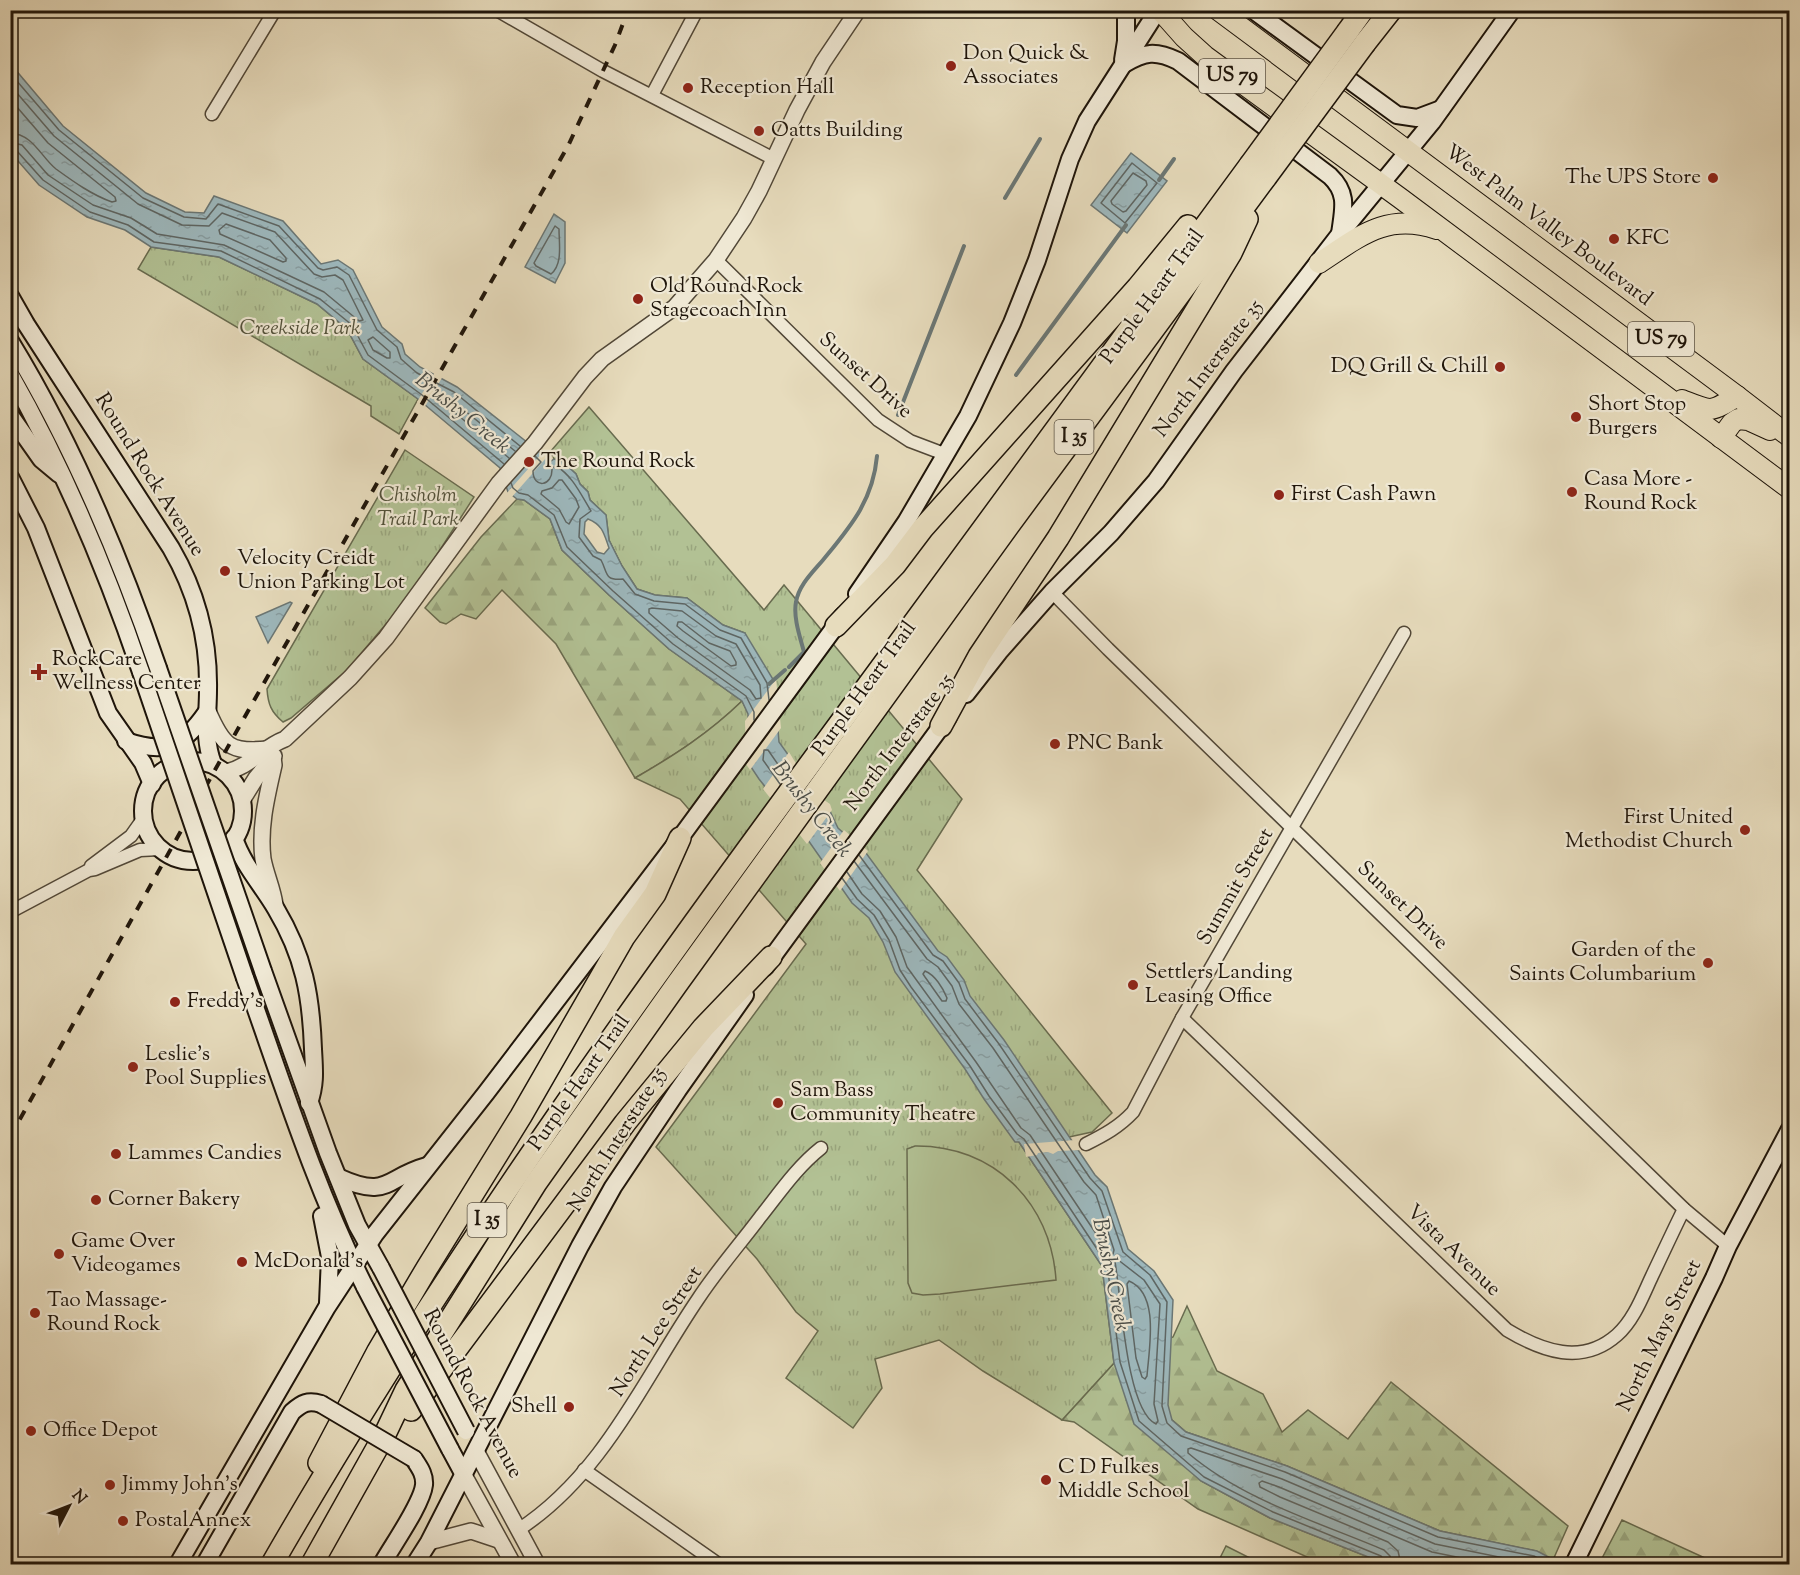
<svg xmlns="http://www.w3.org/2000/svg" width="1800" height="1575" font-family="'Sorts Mill Goudy',serif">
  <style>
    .forest { fill: url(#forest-firs); stroke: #686b4f; stroke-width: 1.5 }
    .park { fill: url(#park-tufts); stroke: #686b4f; stroke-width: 1.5 }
    .garden { fill: #b2c194; stroke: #686b4f; stroke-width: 1.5 }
    .water { fill: url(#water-ripples); stroke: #6b7775; stroke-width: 1.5; fill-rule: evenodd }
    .pier { fill: #e7dcbd }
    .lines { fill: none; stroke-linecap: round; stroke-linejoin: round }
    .shore { stroke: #5e6664; stroke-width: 1.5 }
    .stream { stroke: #6b7775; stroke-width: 4 }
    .minor-casing { stroke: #514737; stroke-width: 15 }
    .tertiary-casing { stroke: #514737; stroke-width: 18 }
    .secondary-casing { stroke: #1f150a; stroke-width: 20 }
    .trunk-casing { stroke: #1f150a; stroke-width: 22 }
    .motorway-casing { stroke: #1f150a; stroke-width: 24 }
    .minor { stroke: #efe8d4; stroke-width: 12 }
    .tertiary { stroke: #efe8d4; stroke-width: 15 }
    .secondary { stroke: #efe8d4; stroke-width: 16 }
    .trunk { stroke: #e7dcbd; stroke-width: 20 }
    .motorway { stroke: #e7dcbd; stroke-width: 21 }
    .rail { stroke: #1f150a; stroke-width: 4; stroke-dasharray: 10 10; stroke-linecap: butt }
    .secondary-bridge-casing { stroke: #1f150a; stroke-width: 20; stroke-linecap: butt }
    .motorway-bridge-casing { stroke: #1f150a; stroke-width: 24; stroke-linecap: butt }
    .secondary-bridge { stroke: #efe8d4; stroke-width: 16 }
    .motorway-bridge { stroke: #e7dcbd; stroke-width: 21 }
    .poi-dot { fill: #8f2418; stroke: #efe8d4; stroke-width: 2 }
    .labels { text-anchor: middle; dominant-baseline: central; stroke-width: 4.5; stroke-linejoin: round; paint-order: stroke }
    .shield { fill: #efe8d4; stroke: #5d5447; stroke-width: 1.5 }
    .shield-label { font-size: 20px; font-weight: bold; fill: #1f150a }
    .poi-label { font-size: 21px; fill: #1f150a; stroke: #efe8d4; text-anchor: start }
    .street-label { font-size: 21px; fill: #1f150a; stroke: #efe8d4 }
    .park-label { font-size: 21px; font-style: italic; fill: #52513a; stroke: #efe8d4 }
    .water-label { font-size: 22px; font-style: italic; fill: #4b4e49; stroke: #efe8d4 }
  </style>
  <defs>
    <pattern id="forest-firs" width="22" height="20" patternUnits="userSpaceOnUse" patternTransform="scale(1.5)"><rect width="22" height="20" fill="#b2c194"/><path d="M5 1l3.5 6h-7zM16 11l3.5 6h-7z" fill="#99a57e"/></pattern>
    <pattern id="park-tufts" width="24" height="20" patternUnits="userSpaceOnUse" patternTransform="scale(1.5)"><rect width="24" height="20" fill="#b2c194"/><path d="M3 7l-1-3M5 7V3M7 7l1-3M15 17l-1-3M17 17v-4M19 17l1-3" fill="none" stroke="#99a57e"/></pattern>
    <pattern id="water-ripples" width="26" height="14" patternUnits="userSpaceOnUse" patternTransform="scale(1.5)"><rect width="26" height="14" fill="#9db8bd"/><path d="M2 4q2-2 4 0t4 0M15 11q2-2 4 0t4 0" fill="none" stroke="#879da1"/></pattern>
  </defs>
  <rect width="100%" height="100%" fill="#e7dcbd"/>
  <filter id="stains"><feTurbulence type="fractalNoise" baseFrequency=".00333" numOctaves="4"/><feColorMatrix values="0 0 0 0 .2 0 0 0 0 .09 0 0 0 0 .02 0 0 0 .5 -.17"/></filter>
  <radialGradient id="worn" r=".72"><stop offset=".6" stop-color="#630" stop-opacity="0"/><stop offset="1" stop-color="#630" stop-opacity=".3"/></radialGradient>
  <g class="forest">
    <path d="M517,499L524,500L550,519L562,550L609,595L669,649L742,701C709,733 675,755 635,778L556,644L502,590L476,619L461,614L446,624L440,622L425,608L481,537Z"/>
    <path d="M1187,1306L1217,1371L1263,1394L1282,1432L1308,1410L1348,1439L1391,1382L1568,1526L1553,1560L1536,1551L1440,1531L1287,1466L1186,1432L1172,1420L1126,1400L1201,1481L1270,1518L1386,1564H1323L1198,1509L1074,1422L1062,1420L1114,1363L1173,1337Z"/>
    <path d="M1622,1520L1718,1564H1599Z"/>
  </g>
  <g class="park">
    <path d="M151,247L219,257L317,304L347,329L363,359L418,399L399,434L371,416V406L138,269Z"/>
    <path d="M589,407L764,610L784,585L962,799L917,870L1112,1113L1092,1132L1069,1137L1019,1142L1102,1266L1114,1363L1062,1420L983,1371L939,1340L875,1359L882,1388L853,1428L786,1378L818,1331L796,1312L757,1259L656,1147L806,944L680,799L635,778C675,755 709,733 742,701L748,713L745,633L723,625L687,598L655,595L637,589L622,566L609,540L606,515L590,500L588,492L580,484L576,474L563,462L554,459L550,452Z"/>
    <path d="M405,450L474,497L427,570L397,611L347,670L291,718L283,722C271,712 268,704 267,689Z"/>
  </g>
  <g class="garden">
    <path d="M915,1146C993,1145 1051,1202 1056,1280L940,1294L923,1295L912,1293L908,1283L907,1149Z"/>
    <path d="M1226,1546L1252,1559L1249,1564H1217Z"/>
  </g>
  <g class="water">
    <path d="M10,67L14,68L63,126L146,193L185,212L204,213L214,196L283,221L321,264L338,260L353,270L382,327L402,344L405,354L420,367L457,387L551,461L554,459L563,462L576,474L580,484L588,492L590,500L606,515L609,540L622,566L637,589L655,595L687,598L723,625L745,633L774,681L779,742L799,770L812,795L828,807L838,828L866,853L938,951L947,957L964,980L970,996L1004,1040L1095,1175L1107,1187L1128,1249L1154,1271L1173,1300L1168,1405L1172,1420L1186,1432L1287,1466L1440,1531L1537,1551L1562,1564H1386L1270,1518L1201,1481L1134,1424L1114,1363L1102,1266L1019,1142H1015L984,1099L965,1069L895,972L883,942L869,918L852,903L808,840L759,779L749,764L748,714L742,701L669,649L609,595L562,550L550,519L524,500L517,499L508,492L500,468L418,399L363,359L347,329L317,304L219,257L151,247L125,230L87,217L39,185L11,153ZM588,519C603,525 604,534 609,548L604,554L597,552L584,534L585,522Z"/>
    <path d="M1131,153L1167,181L1127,233L1091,205Z"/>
    <path d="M554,214L565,222V263L555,283L525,267Z"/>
    <path d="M290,602L292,603L268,643L256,617Z"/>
  </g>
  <g class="pier">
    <path d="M435,372L443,376L424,408L417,402Z"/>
    <path d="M544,451L551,457L554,456L549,461L546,458L511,498L506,494Z"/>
    <path d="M776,679L781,728L750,770L746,764L745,721Z"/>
    <path d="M789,752L814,793L830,804L832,810L807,844L763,789Z"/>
    <path d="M844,830L868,851L840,891L820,863Z"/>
    <path d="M1075,1140L1082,1150L1058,1151L1053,1154L1048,1152L1038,1153L1037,1155L1026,1157L1024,1144Z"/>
  </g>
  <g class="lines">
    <g class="shore">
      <path d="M10,73L59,130L143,198L184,217L206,219L218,204L279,226L318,268L323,270L337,267L349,275L377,330L397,347L401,359L417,373L454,392L520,446"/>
      <path d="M10,85L54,136L138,204L182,225L209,226L222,213L275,232L314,274L322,277L335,275L343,280L363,320L359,321L324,292L224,245L157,234L131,218L93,205L48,175L22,145L10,142"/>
      <path d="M10,99L48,143L115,197L116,201L112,202C92,195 74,182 56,169C41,157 33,134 10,133"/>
      <path d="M10,149L17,151L43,180L90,212L128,225L154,242L221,251L320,299L352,325L368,355L422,395L504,464"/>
      <path d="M1132,163L1157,183L1125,223L1101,203Z"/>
      <path d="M1133,173L1146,181L1147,185L1126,211L1123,212L1112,204L1111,201Z"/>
      <path d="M226,224L270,240L286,258V261L283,262L220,234L219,230Z"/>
      <path d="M555,226L559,229C559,244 563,264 551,274L536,266L534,263Z"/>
      <path d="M373,337L390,352V358H387L373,350L368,340Z"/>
      <path d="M535,456L541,462L533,471C533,489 553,487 552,468L556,466C573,476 581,495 591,511L580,519L579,537L593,556L601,560C608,573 604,581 623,579L635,594L654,601L685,604L720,630L741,638L767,683L769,700"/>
      <path d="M509,458L441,401V396L443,395L450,399L515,451"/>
      <path d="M562,480L576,499L579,507L569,524L566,522L559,509L541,494L542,491L552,488L559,480Z"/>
      <path d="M511,483L513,488L519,493L528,495L554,515L567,547L613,591L673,644L746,696L754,712V720"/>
      <path d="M652,608L682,611L716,636L736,644L760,685L761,698L756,699L750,690L678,638L649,613V609Z"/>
      <path d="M678,622H682L709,643L730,651L736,662V665L731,666L683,631L677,626Z"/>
      <path d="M780,784L763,760L764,750H768L786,776"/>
      <path d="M859,855L933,955L943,961L959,983L965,999L999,1044L1090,1178L1102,1191L1123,1252L1150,1275L1167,1302L1162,1406L1167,1423L1181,1436L1285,1472L1438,1537L1534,1556L1548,1564"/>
      <path d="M847,872L862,894L880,911L896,937L907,967L976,1062L1021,1128L1030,1135L1109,1253L1113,1254L1114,1250L1096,1195L1084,1182L993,1048L959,1004L952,986L938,967L927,959L854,861"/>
      <path d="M842,878L857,899L874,915L889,940L900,970L911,987L970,1066L989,1096L1017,1134L1024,1139L1107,1264L1120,1362L1139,1421L1204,1477L1273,1512L1381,1556L1384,1560L1385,1564"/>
      <path d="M925,971C935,975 943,988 947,998L946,1001H942L925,977L923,974Z"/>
      <path d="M1117,1259L1144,1280L1160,1304L1154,1404L1158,1421L1156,1424C1126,1411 1121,1294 1115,1262Z"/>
      <path d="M1129,1281C1160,1294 1149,1348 1147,1376L1145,1379L1142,1377L1136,1358L1127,1284Z"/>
      <path d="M1392,1564L1390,1556L1384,1550C1318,1522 1243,1500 1188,1453V1449L1191,1448L1282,1479L1435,1544L1533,1564"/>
      <path d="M1401,1564L1398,1551L1388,1542L1280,1497L1260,1487L1259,1483L1262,1481L1279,1487L1432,1552L1491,1564"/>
    </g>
    <g class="stream">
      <path d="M1284,11V10"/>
      <path d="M1159,180L1174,159"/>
      <path d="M1005,198L1040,139"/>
      <path d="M1016,375L1126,225"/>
      <path d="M898,415L964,246"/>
      <path d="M789,667L804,652C800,637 793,617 796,602C799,585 812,573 823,560C850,527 873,501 877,456"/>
      <path d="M769,684L785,670"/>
    </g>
    <defs>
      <g id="minor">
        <path d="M497,10L603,71L774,159"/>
        <path d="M652,95L697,10"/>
        <path d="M212,114L275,10"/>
        <path d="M716,260L878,420L910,441L947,455"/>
        <path d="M1052,592L1108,649L1684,1209L1728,1246"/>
        <path d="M91,866L131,836L143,819"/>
        <path d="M10,912L89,870L95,869L140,850L160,849"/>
        <path d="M1182,1018L1507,1330C1542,1351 1582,1366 1617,1335C1634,1320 1643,1295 1652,1276C1663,1253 1673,1231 1684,1209"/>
        <path d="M1086,1144C1104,1135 1119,1127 1133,1112L1182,1018L1404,633"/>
        <path d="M584,1470L718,1564"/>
        <path d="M518,1530C603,1475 643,1380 698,1299C717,1270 740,1244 761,1216C780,1192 797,1167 821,1148"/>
      </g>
      <g id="tertiary">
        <path d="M208,711C223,746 230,753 268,749"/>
        <path d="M273,757L274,765C267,796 259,827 263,859C266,875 273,889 275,905"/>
        <path d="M226,772C250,767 263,747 285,739L350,678L386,638L499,483L535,443L585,377L602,359L675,307L716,260L744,218L759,191L797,110L823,62L858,10"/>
        <path d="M243,799L256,778L274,756"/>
        <path d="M476,1451L537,1564"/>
        <path d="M464,1475L513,1564"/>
        <path d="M429,1542L471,1531L498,1540"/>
      </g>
      <g id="secondary">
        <path d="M1253,10L1397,115L1417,118L1441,109"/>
        <path d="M1123,60L1126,41V10"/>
        <path d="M1124,64C1145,52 1155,50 1178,61L1330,176C1349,194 1343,210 1340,234"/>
        <path d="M10,296L26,324L171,548C196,591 209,640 208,690C208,718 203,737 213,764"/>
        <path d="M10,341C73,444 119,554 158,668"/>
        <path d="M10,374C64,469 106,569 141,672"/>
        <path d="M10,415L41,459L59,474"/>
        <path d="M10,477L36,528L108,713L143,763L152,784"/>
        <path d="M857,594L906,522L968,416L1012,323L1037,260L1070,159L1087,121L1158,10"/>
        <path d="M966,694L999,652L1052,592L1111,533L1156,481L1234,371L1340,234L1432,122L1512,10"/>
        <path d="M126,741C166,755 183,746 206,713"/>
        <circle cx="193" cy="811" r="50"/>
        <path d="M234,838C243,865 262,885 276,909C304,956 311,995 313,1049C314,1069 316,1083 309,1103"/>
        <path d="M765,967L948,717"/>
        <path d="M263,971L328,1153L357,1225L381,1268"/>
        <path d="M245,978C282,1082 315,1188 365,1287"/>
        <path d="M338,1177C389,1200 384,1178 427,1166"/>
        <path d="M322,1216L330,1257L328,1303"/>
        <path d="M450,1449L464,1475"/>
        <path d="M178,1564L327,1307L375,1234L486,1093L680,838L843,616"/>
        <path d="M205,1564L292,1412C302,1403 308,1400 321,1404"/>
        <path d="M382,1564C392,1546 422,1504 424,1485C425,1474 419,1467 414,1459"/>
        <path d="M415,1564L429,1542L580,1246L613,1187L678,1090L745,995"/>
        <path d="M1574,1564L1714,1278L1728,1246L1790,1129"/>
      </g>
      <g id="trunk">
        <path d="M1160,10L1184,37L1205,56L1400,198L1790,489"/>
        <path d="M1218,10L1737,396L1790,437"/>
        <path d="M1319,263C1359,237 1386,212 1437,229"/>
        <path d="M1682,400C1712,412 1710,413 1737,396"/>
        <path d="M1721,438L1732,423L1738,419L1748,420L1770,430"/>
      </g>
      <g id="motorway">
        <path d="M1348,31L1363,10"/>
        <path d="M1365,43L1391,10"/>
        <path d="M836,626L895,565L923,528L1138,287L1188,226"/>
        <path d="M941,726L979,656L1058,538L1231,253L1247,219"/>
        <path d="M411,1410L625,1123L703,1028L771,957"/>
        <path d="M319,1463L378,1351L427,1268L521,1116L624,937L655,894L680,838"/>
        <path d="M272,1564C449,1256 658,969 869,684C996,511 1123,338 1250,165"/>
        <path d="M312,1564L386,1432L406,1390L536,1183L677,984L1009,525L1266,177"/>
      </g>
    </defs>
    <use href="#minor" class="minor-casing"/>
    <use href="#tertiary" class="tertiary-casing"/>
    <use href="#secondary" class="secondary-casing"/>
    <use href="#trunk" class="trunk-casing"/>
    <use href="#motorway" class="motorway-casing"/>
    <use href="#minor" class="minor"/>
    <use href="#tertiary" class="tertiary"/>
    <use href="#secondary" class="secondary"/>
    <use href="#trunk" class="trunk"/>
    <use href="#motorway" class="motorway"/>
    <path class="rail" d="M10,1137L239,727L568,146L615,45L628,10"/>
    <defs>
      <g id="secondary-bridge">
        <path d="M158,668L263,971"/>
        <path d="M141,672L245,978"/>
        <path d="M381,1268L466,1431"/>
        <path d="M365,1287L450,1449"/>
        <path d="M321,1404L414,1459"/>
      </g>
      <g id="motorway-bridge">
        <path d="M1250,165L1348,31"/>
        <path d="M1266,177L1365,43"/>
      </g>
    </defs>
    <use href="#secondary-bridge" class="secondary-bridge-casing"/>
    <use href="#motorway-bridge" class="motorway-bridge-casing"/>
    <use href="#secondary-bridge" class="secondary-bridge"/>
    <use href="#motorway-bridge" class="motorway-bridge"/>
  </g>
  <g class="poi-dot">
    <circle cx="951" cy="66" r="6"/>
    <circle cx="688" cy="88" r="6"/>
    <circle cx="759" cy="131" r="6"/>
    <circle cx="1713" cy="178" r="6"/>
    <circle cx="1614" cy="239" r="6"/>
    <circle cx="638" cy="299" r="6"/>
    <circle cx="1500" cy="367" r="6"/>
    <circle cx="1576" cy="417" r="6"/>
    <circle cx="529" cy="462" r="6"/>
    <circle cx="1572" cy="492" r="6"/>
    <circle cx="1279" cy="495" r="6"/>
    <circle cx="225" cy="571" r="6"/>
    <path d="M36 663h6v6h6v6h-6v6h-6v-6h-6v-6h6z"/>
    <circle cx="1055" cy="744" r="6"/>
    <circle cx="1745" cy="830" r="6"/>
    <circle cx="1708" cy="963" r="6"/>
    <circle cx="1133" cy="985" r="6"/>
    <circle cx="175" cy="1002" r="6"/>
    <circle cx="133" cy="1067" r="6"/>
    <circle cx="778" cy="1103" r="6"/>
    <circle cx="116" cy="1154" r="6"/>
    <circle cx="96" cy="1200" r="6"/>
    <circle cx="59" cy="1254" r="6"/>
    <circle cx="242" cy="1262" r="6"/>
    <circle cx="35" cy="1313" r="6"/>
    <circle cx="569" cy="1407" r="6"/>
    <circle cx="31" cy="1431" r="6"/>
    <circle cx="1046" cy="1480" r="6"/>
    <circle cx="110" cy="1485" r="6"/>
    <circle cx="123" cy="1521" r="6"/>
  </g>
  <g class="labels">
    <g class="shield">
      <rect x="1199" y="59" width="66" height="34" rx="4.5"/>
      <rect x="1628" y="322" width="66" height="34" rx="4.5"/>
      <rect x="1054.5" y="420" width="39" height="34" rx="4.5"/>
      <rect x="467.5" y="1203" width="39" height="34" rx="4.5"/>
    </g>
    <g class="shield-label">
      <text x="1232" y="76">US 79</text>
      <text x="1661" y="339">US 79</text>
      <text x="1074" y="437">I 35</text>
      <text x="487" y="1220">I 35</text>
    </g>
    <g class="poi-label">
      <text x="963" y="54">Don Quick &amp;<tspan x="963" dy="24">Associates</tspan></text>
      <text x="700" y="88">Reception Hall</text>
      <text x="771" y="131">Oatts Building</text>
      <text x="1701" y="178" text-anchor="end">The UPS Store</text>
      <text x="1626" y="239">KFC</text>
      <text x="650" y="287">Old Round Rock<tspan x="650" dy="24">Stagecoach Inn</tspan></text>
      <text x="1488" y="367" text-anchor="end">DQ Grill &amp; Chill</text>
      <text x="1588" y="405">Short Stop<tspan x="1588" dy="24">Burgers</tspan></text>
      <text x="541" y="462">The Round Rock</text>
      <text x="1584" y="480">Casa More -<tspan x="1584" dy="24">Round Rock</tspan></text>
      <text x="1291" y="495">First Cash Pawn</text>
      <text x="237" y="559">Velocity Creidt<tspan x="237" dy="24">Union Parking Lot</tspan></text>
      <text x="52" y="660">RockCare<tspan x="52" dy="24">Wellness Center</tspan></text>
      <text x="1067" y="744">PNC Bank</text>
      <text x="1733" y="818" text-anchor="end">First United<tspan x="1733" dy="24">Methodist Church</tspan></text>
      <text x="1696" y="951" text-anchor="end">Garden of the<tspan x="1696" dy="24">Saints Columbarium</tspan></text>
      <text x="1145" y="973">Settlers Landing<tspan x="1145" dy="24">Leasing Office</tspan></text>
      <text x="187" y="1002">Freddy's</text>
      <text x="145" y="1055">Leslie's<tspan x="145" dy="24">Pool Supplies</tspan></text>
      <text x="790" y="1091">Sam Bass<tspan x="790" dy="24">Community Theatre</tspan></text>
      <text x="128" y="1154">Lammes Candies</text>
      <text x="108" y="1200">Corner Bakery</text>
      <text x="71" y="1242">Game Over<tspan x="71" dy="24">Videogames</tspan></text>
      <text x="254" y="1262">McDonald's</text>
      <text x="47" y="1301">Tao Massage-<tspan x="47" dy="24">Round Rock</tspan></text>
      <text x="557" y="1407" text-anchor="end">Shell</text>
      <text x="43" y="1431">Office Depot</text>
      <text x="1058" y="1468">C D Fulkes<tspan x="1058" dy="24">Middle School</tspan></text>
      <text x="122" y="1485">Jimmy John's</text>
      <text x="135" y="1521">PostalAnnex</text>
    </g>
    <g class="street-label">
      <text transform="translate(1548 226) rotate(37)">West Palm Valley Boulevard</text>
      <text transform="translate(1153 297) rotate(-54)">Purple Heart Trail</text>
      <text transform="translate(1209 369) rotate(-53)">North Interstate 35</text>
      <text transform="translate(865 376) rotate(42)">Sunset Drive</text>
      <text transform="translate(149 475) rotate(58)">Round Rock Avenue</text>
      <text transform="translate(865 689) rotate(-54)">Purple Heart Trail</text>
      <text transform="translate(900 743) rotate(-53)">North Interstate 35</text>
      <text transform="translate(1236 887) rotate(-60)">Summit Street</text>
      <text transform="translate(1402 906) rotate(44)">Sunset Drive</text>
      <text transform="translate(580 1083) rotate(-55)">Purple Heart Trail</text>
      <text transform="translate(618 1140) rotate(-58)">North Interstate 35</text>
      <text transform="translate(1453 1251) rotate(44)">Vista Avenue</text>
      <text transform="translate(657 1332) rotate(-57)">North Lee Street</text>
      <text transform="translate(1660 1336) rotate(-64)">North Mays Street</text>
      <text transform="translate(472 1394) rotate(62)">Round Rock Avenue</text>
    </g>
    <g class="park-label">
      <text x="300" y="329">Creekside Park</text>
      <text x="418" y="496">Chisholm<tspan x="418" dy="24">Trail Park</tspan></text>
    </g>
    <g class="water-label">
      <text transform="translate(462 414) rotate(39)">Brushy Creek</text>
      <text transform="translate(811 810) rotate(52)">Brushy Creek</text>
      <text transform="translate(1110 1275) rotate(78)">Brushy Creek</text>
    </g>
  </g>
  <rect width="1800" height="1575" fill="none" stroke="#e7dcbd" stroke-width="36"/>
  <rect x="12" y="12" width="1776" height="1551" fill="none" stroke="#1f150a" stroke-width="3"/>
  <rect x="18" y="18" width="1764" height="1539" fill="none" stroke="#1f150a" stroke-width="1.5"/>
  <g transform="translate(69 1506) rotate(48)" stroke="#efe8d4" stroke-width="4.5" paint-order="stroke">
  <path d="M0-4.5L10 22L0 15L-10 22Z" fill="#1f150a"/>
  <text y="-9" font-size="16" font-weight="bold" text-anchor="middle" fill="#1f150a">N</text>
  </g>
  <rect width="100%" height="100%" filter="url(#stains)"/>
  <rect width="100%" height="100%" fill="url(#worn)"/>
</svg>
